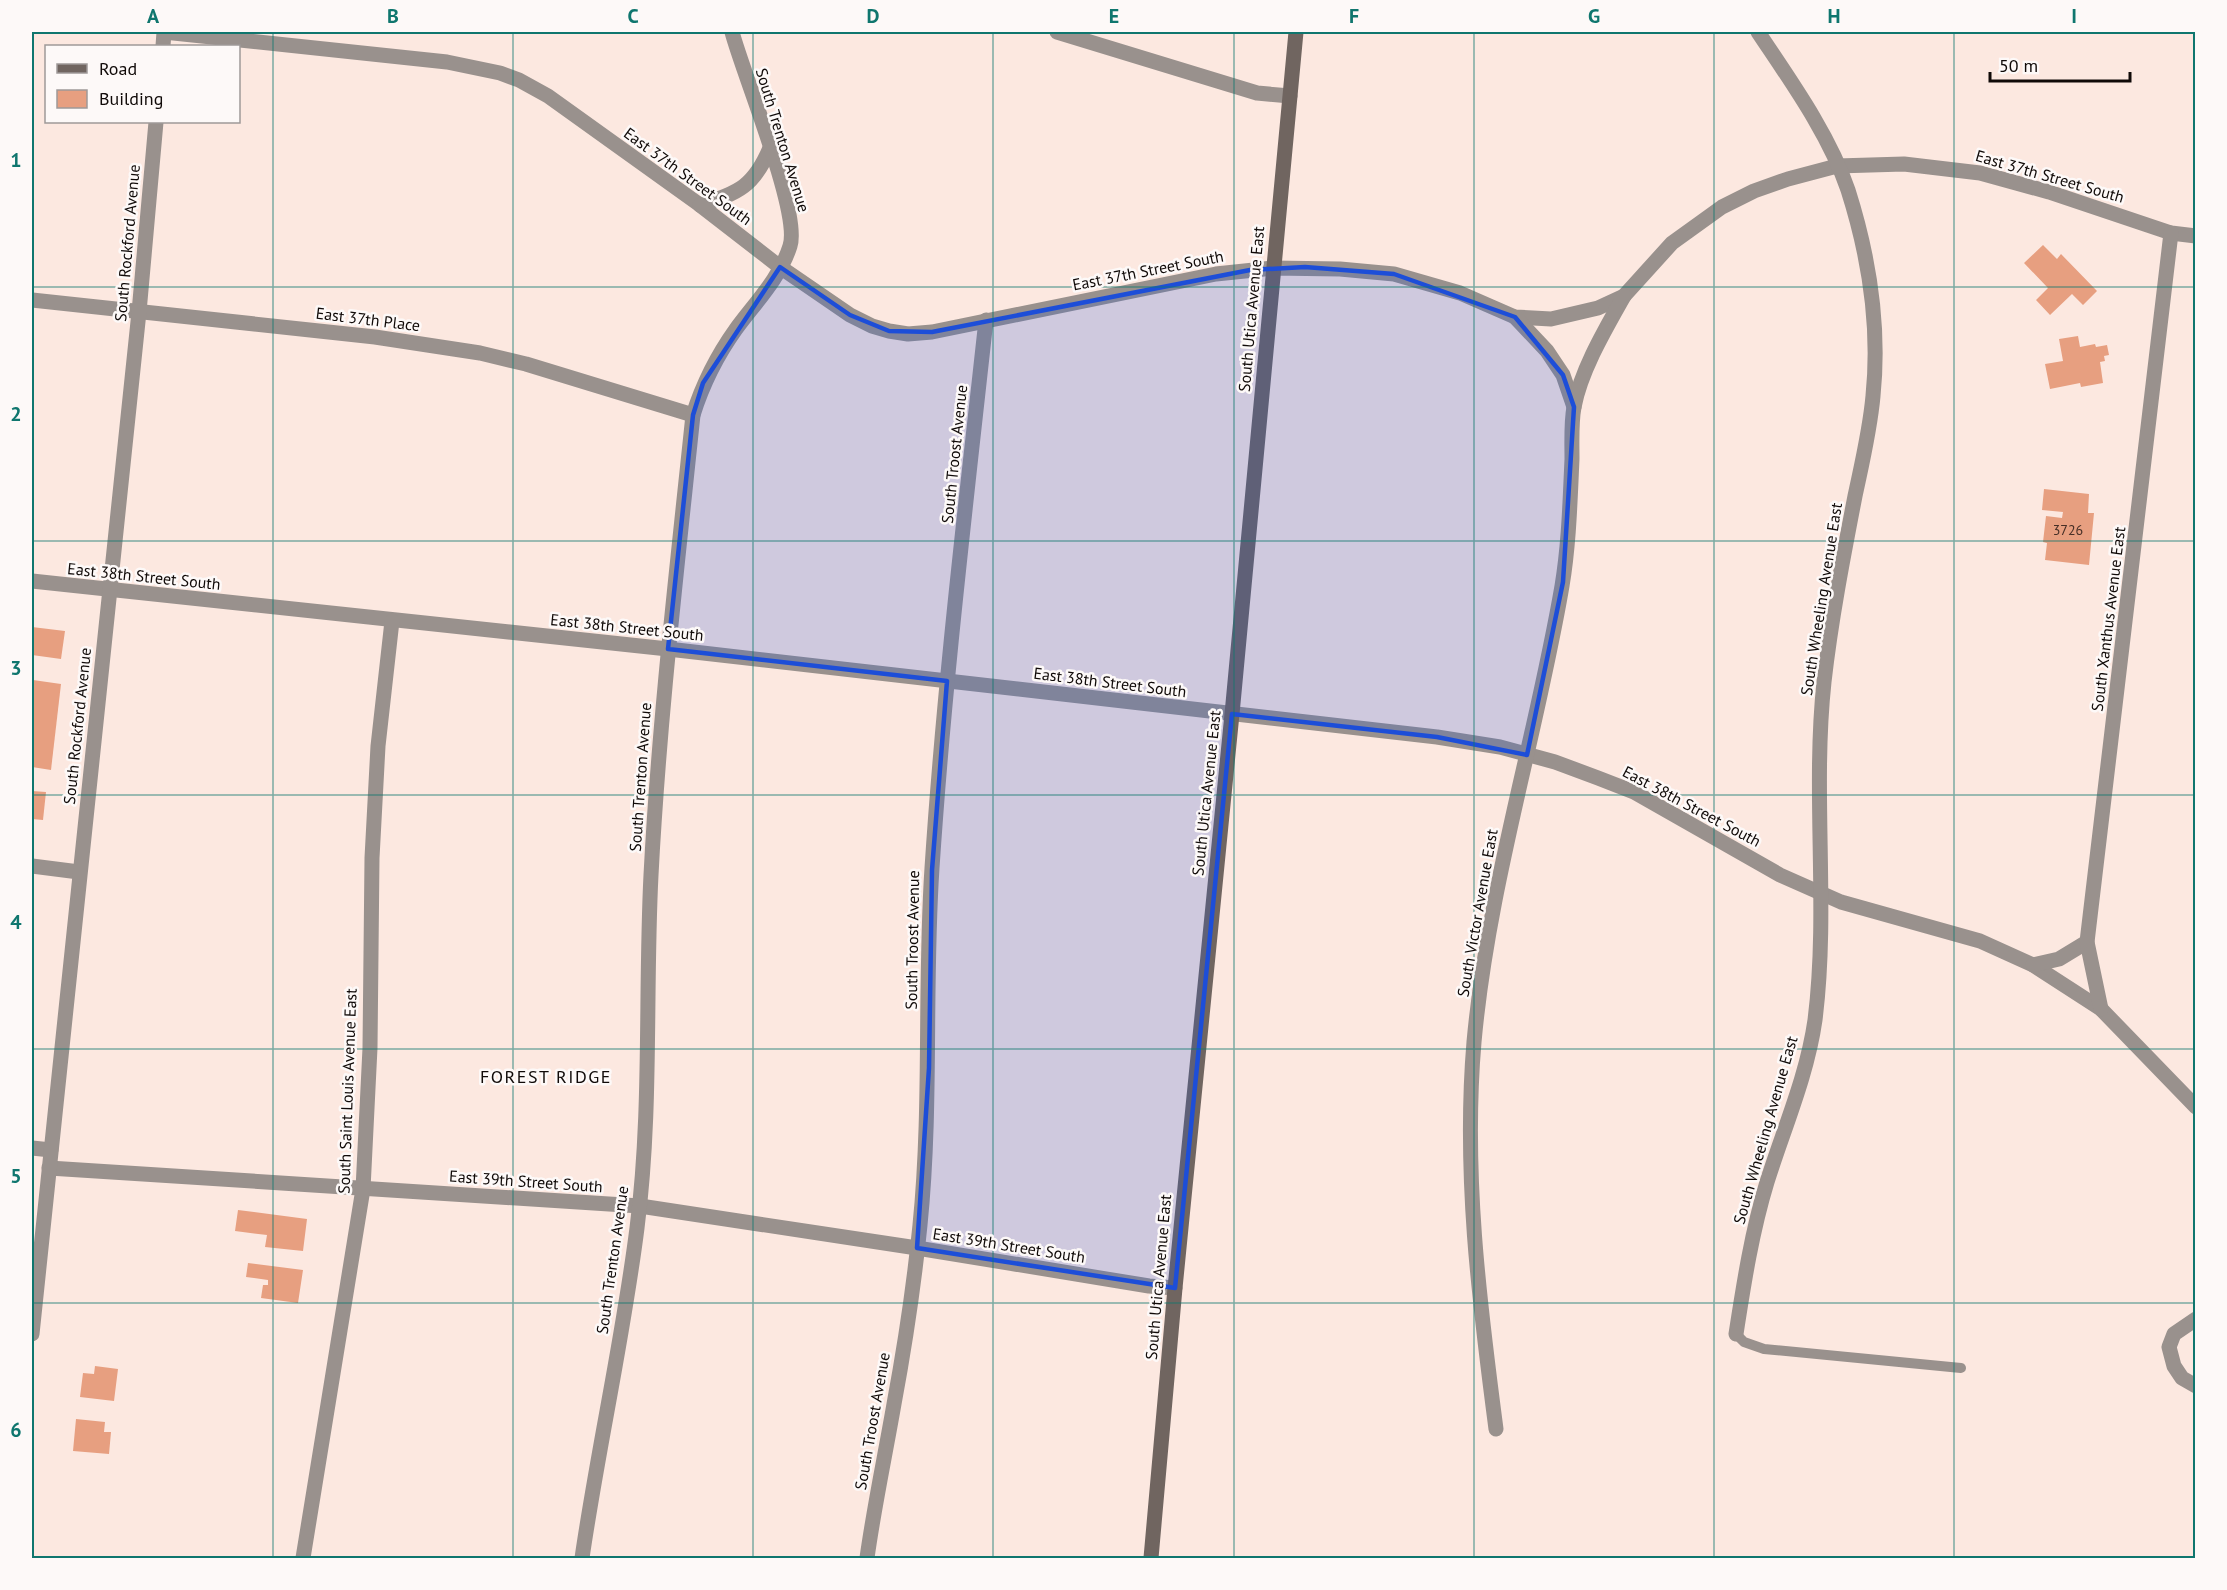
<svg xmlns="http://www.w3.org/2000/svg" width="2227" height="1590" font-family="'PT Sans',sans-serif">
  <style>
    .building { fill: #e79f80 }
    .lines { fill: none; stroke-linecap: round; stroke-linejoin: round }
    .lane { stroke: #99918d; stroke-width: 10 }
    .street { stroke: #99918d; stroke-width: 15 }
    .secondary { stroke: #706560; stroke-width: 15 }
    .marked { fill: #1d4ed8; fill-opacity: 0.2; stroke: #1d4ed8; stroke-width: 4.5; stroke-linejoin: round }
    .grid { fill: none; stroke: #0f766e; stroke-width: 1.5; stroke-opacity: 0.55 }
    .labels { text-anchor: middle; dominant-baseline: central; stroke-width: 5; stroke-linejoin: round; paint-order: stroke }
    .number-label { font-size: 14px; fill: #462f26 }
    .street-label { font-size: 16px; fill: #100a08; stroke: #fdf9f8 }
    .neighbourhood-label { font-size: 18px; letter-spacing: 1.5px; fill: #100a08; stroke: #fdf9f8 }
    .neatline { fill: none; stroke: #0f766e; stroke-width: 2 }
    .grid-label { font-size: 20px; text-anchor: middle; font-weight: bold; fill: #0f766e }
  </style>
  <rect width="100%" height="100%" fill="#fce8e0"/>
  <g class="building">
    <path d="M2043,245L2057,259L2061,254L2097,291L2083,305L2072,294L2050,315L2036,300L2048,288L2024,263Z"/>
    <path d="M2078,336L2080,347L2095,344L2096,347L2107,345L2109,355L2104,356L2105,361L2100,362L2103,383L2081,387L2080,383L2050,389L2045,364L2063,361L2059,339Z"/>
    <path d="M2044,489L2089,494L2088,513H2094L2089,565L2045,560L2047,543L2043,542L2046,516L2062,518L2063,512L2042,510Z"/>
    <path d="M32,627L65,631L61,659L32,655Z"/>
    <path d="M33,680L61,684L51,770L32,767Z"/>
    <path d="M32,791L46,792L43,820L32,819Z"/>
    <path d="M238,1210L307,1219L303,1251L265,1247L267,1235L235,1231Z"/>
    <path d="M248,1263L303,1270L298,1303L261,1298L263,1285H268V1280L246,1277Z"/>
    <path d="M95,1366L118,1369L114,1401L80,1397L83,1373L94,1374Z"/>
    <path d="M76,1419L105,1422L104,1432H111L109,1454L73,1451Z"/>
  </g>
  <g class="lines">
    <path class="lane" d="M1736,1334L1744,1342L1764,1349L1961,1368"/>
    <g class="street">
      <path d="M164,32L447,62L500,73L519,80L548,96L700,205L780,267L850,315L872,326L889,331L908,334L932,332L1216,274L1273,268L1340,269L1394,274L1460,293L1515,317L1551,319L1598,308L1624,296L1672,243L1722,207L1754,191L1788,179L1837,166L1904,164L1980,173L2049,192L2171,233L2196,236"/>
      <path d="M1057,32L1257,93L1290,96"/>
      <path d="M163,46L164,32"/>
      <path d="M700,205C739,193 754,186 770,148"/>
      <path d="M32,300L375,337L480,353L526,364L693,415"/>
      <path d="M1515,317L1547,351L1563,375L1574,407"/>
      <path d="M32,581L668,649L1437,737L1500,747L1555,762L1598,778L1634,792L1780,875L1841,902L1980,941L2033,965L2101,1009L2196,1107"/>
      <path d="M32,866L79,872"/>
      <path d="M2033,965L2059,959L2087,942"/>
      <path d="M2101,1009L2087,942L2171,233"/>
      <path d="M32,1148L51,1150"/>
      <path d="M49,1168L640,1206L917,1248L1149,1286L1175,1288"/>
      <path d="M2196,1319L2174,1334L2169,1347L2174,1366L2182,1378L2196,1386"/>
      <path d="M32,1334L139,312L156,122"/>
      <path d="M1736,1334C1744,1282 1752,1231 1767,1182C1784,1128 1807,1076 1815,1020C1829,908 1812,794 1824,682C1831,620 1843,558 1855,496C1862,463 1870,430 1873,396C1880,327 1869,256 1848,190C1829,134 1790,80 1758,32"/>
      <path d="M1496,1429C1479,1300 1463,1172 1474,1042C1488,887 1536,738 1562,586C1569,544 1570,501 1572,459C1572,442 1571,423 1574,407C1581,370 1606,328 1624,296"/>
      <path d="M303,1558L363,1189L370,1048L372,858L378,746L392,621"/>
      <path d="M582,1558C598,1448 623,1339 637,1228C652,1111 645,992 651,875C659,721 677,568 693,415C703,383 716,357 736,329C755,303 780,278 790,246C801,213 743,74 732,32"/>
      <path d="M867,1558C874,1507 885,1456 894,1404C905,1345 914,1285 920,1225C932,1106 924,987 932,868C944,685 966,503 986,320"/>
    </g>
    <path class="secondary" d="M1151,1558L1175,1288L1232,714L1296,32"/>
  </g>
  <path class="marked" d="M780,267L850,315L889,331L932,332L1250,270L1305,267L1394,274L1515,317L1563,375L1574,407L1563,582L1527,755L1437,737L1232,714L1175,1288L917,1248L929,1068L932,870L947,681L668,649L693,415L703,383Z"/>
  <path class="grid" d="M273,32V1558M513,32V1558M753,32V1558M993,32V1558M1234,32V1558M1474,32V1558M1714,32V1558M1954,32V1558M32,287H2196M32,541H2196M32,795H2196M32,1049H2196M32,1303H2196"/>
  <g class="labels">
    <g class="number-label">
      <text x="2068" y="530">3726</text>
    </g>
    <g class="street-label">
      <text transform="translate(783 140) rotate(73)">South Trenton Avenue</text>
      <text transform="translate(688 176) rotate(36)">East 37th Street South</text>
      <text transform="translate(2050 176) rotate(16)">East 37th Street South</text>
      <text transform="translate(127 243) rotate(-85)">South Rockford Avenue</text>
      <text transform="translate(1148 270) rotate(-11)">East 37th Street South</text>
      <text transform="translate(1251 309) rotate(-85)">South Utica Avenue East</text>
      <text transform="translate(368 319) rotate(7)">East 37th Place</text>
      <text transform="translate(954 454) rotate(-84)">South Troost Avenue</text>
      <text transform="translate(144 576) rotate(6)">East 38th Street South</text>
      <text transform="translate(1821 599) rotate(-81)">South Wheeling Avenue East</text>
      <text transform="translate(2108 619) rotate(-83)">South Xanthus Avenue East</text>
      <text transform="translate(627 627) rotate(6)">East 38th Street South</text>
      <text transform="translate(1110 682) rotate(7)">East 38th Street South</text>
      <text transform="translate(77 726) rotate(-84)">South Rockford Avenue</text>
      <text transform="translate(640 777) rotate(-86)">South Trenton Avenue</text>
      <text transform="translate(1206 793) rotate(-84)">South Utica Avenue East</text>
      <text transform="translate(1692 806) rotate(28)">East 38th Street South</text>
      <text transform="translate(1477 913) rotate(-80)">South Victor Avenue East</text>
      <text transform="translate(912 940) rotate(-89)">South Troost Avenue</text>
      <text transform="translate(347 1091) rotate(-88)">South Saint Louis Avenue East</text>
      <text transform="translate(1765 1130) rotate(-74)">South Wheeling Avenue East</text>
      <text transform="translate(526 1181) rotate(4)">East 39th Street South</text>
      <text transform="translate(1009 1245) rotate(9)">East 39th Street South</text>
      <text transform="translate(612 1260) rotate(-82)">South Trenton Avenue</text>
      <text transform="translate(1158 1277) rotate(-85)">South Utica Avenue East</text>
      <text transform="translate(872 1421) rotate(-80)">South Troost Avenue</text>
    </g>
    <g class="neighbourhood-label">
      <text x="546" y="1076">FOREST RIDGE</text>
    </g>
  </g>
  <rect width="2227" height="1590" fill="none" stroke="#fdf9f8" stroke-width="66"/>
  <rect x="45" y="45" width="195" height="78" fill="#fdf9f8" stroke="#9e9998" stroke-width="1.5"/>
  <rect x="57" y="64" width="30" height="9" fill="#706560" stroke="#9e9998" stroke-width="1.5"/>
  <text x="99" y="75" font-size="18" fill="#100a08">Road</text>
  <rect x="57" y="90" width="30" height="18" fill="#e79f80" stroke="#9e9998" stroke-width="1.5"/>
  <text x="99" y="105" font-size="18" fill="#100a08">Building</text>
  <path d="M1990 72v9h140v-9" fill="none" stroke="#100a08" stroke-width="3"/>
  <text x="1999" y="72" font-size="18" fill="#100a08" stroke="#fdf9f8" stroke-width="4.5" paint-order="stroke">50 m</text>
  <rect x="33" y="33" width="2161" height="1524" class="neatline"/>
  <g class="grid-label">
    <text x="153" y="23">A</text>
    <text x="393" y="23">B</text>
    <text x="633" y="23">C</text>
    <text x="873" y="23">D</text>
    <text x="1114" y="23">E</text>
    <text x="1354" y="23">F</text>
    <text x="1594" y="23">G</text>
    <text x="1834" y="23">H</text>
    <text x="2074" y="23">I</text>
    <text x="16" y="167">1</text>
    <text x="16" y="421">2</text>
    <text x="16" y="675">3</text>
    <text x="16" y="929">4</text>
    <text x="16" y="1183">5</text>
    <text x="16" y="1437">6</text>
  </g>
</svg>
